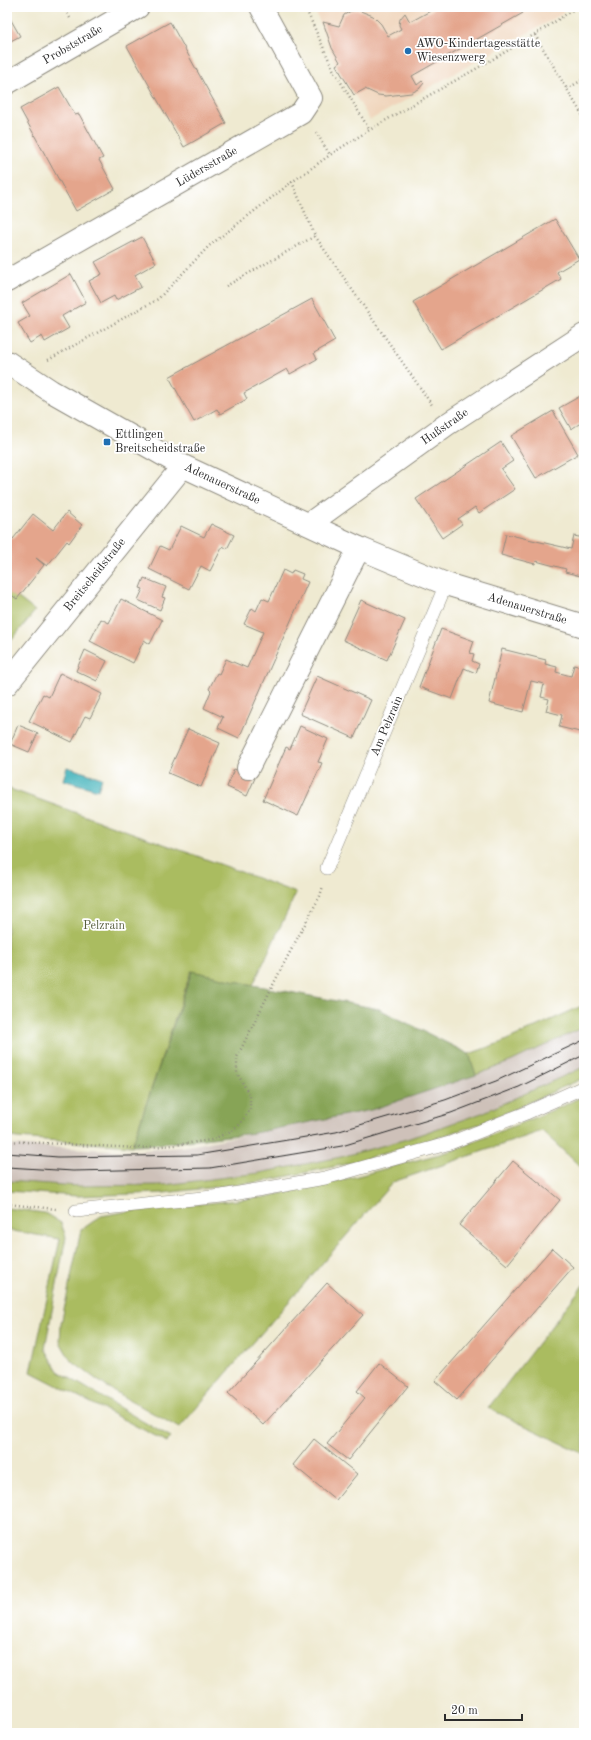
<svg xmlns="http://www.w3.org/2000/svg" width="591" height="1740" font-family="'Old Standard TT',serif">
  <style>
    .built { fill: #f0d5bc }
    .industrial { fill: #cec1b9 }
    .green { fill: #aabc60; stroke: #6a7446 }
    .forest { fill: #87a456; stroke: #596840 }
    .water { fill: #43b3bb; stroke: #376f73 }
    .building { fill: #e4a58c }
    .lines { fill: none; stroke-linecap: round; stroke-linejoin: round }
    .service-casing { stroke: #8d8a7e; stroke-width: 14 }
    .minor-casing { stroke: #8d8a7e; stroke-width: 24 }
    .path { stroke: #8d8a7e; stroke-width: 2.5; stroke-dasharray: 1 3; stroke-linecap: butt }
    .service { stroke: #fff; stroke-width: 13 }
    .minor { stroke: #fff; stroke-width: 22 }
    .tram { stroke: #2b2b2b; stroke-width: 1 }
    .poi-dot { fill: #1f6fb2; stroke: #fff; stroke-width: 1.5 }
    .labels { text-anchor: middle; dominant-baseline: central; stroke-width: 3.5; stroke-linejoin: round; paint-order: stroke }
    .poi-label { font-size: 12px; fill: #2b2b2b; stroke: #fff; text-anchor: start }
    .street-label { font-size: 12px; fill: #2b2b2b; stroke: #fff }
    .park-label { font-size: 12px; fill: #575e3e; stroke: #fff }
  </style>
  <rect width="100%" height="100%" fill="#fff"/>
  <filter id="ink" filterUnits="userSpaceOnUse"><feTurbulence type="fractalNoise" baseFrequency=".025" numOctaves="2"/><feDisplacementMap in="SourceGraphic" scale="8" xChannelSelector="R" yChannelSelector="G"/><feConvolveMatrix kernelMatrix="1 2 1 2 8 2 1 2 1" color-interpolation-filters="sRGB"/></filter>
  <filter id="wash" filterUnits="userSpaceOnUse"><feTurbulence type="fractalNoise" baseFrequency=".012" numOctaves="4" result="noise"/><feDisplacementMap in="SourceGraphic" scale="16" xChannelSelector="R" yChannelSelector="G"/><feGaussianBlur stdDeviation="0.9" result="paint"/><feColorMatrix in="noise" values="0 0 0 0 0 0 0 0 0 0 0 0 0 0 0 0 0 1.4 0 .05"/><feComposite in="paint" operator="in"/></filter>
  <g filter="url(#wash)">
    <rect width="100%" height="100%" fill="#efead1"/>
    <path class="built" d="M314,7H561L564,13L370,120L334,61Z"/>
    <path class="industrial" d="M584,1027V1067L482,1113L407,1139L341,1157L259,1173L164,1185L77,1186L7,1181V1145L131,1151L183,1147L371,1110L476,1075L512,1061Z"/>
    <g class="green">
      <path d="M7,589L35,611L7,646Z"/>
      <path d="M7,788L228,867L296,893L253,985L191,971L132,1146L17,1138L7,1136Z"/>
      <path d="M584,1005V1027L512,1061L476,1075L469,1054L500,1043Z"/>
      <path d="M584,1067V1078L485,1122L409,1147L342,1165L260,1182L164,1193L77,1196L7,1191V1181L77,1186L164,1185L259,1173L341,1157L407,1139L482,1113Z"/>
      <path d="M584,1095V1170L542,1131L393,1182L179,1428L107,1387L71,1361L60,1342L61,1324L81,1230L101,1216L124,1212L266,1197L354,1177L454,1150L563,1106Z"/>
      <path d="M7,1208L45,1213L61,1223L66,1237L45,1348L58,1371L171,1438L167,1442L31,1372L60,1239L7,1230Z"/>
      <path d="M584,1284V1454L488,1408Z"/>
    </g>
    <path class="forest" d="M192,971L253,985L379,1009L469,1054L476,1075L371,1110L254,1133L153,1145L132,1146Z"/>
    <path class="water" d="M67,767L102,778L98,790L63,780Z"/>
    <g id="blocks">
      <g class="building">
        <path d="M434,7H519L523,13L412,76L417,85L422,81L424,83L419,89L411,93L386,96L378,95L365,89L354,95L336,65L340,62L332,48L323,22L339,26L344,15L351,11L358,10L373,16L381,24L388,36L401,29L399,25L400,19L405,13L410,22L434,9Z"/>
        <path d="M7,13L20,36L7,43Z"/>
        <path d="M170,22L226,123L184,147L127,46Z"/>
        <path d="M59,87L75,115L79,114L103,158L99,160L115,189L76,211L20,109Z"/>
        <path d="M555,219L579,259L557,272L561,279L441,349L413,302Z"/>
        <path d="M142,237L156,263L135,275L141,287L116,300L114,296L101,303L89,281L102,274L95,262Z"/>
        <path d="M71,274L86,302L62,316L69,328L45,342L42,336L30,343L18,323L30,316L22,303Z"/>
        <path d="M312,299L335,341L314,353L317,359L290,374L287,369L244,393L247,399L220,414L217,409L194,422L169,377Z"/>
        <path d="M584,394V421L571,429L559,408Z"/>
        <path d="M553,411L578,454L536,478L511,436Z"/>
        <path d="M501,442L513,461L501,469L515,489L479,513L475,507L458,519L462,524L442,538L416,499Z"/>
        <path d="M67,512L82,525L69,543L67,541L47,566L36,558L44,565L17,599L7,592V540L10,536L13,539L33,514L53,530Z"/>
        <path d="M211,524L234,535L227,549L223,546L210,571L201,566L189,589L149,569L160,546L169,550L181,526L204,537Z"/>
        <path d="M506,534L571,549L574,536L584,538V577L565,572L566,569L536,561L535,564L501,555Z"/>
        <path d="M283,570L291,574L293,570L303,574L301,579L308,582L239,738L218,728L223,717L204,708L211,691L209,689L217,673L219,674L226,659L247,668L263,632L244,624L252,608L256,611L262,598L269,601Z"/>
        <path d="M144,578L166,587L162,597L165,598L160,610L138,600L143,589L140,588Z"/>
        <path d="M121,599L162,620L150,644L144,640L133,663L90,641L101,619L109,623Z"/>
        <path d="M361,600L405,620L387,660L343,640Z"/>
        <path d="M441,629L474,641L470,653L474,654L472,661L479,664L476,673L464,668L452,699L419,687Z"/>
        <path d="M502,649L546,660L545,664L557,667L556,672L571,676L574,665L584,668V733L559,727L562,715L546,711L549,699L541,697L544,684L531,681L523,712L489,703Z"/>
        <path d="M85,650L107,661L97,681L76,671Z"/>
        <path d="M60,673L102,694L90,718L85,716L72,742L29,721L43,694L49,697Z"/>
        <path d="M317,676L371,700L354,738L300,714Z"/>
        <path d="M18,725L38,733L29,752L10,744Z"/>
        <path d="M300,726L328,739L318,762L322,763L298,816L263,800L286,747L290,749Z"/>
        <path d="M188,729L220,743L201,787L168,773Z"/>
        <path d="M234,769L255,778L247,796L227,787Z"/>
        <path d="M513,1161L560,1200L507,1265L459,1225Z"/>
        <path d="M552,1248L573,1267L457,1400L435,1381Z"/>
        <path d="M327,1283L363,1315L263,1425L228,1393Z"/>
        <path d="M379,1363L408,1386L348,1460L327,1444L365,1398L357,1391Z"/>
        <path d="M314,1439L357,1474L336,1500L293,1465Z"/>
      </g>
    </g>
  </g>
  <g filter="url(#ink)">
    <use href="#blocks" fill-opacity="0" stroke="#8d8a7e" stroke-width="1"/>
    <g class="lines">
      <defs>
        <g id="service">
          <path d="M327,868L446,584"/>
          <path d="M76,1211L222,1196L325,1178L450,1143L526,1113L584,1087"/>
        </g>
        <g id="minor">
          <path d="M7,83L138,7"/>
          <path d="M7,281L301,113L311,98L261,7"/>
          <path d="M7,362L51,391L183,466L359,548L446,584L584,626"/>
          <path d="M309,524L446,425L584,335"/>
          <path d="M7,684L183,466"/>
          <path d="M248,768L359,548"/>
        </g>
      </defs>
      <use href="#service" class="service-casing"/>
      <use href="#minor" class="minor-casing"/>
      <g class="path">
        <path d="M63,7L70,18"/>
        <path d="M305,7L333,69L369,129"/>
        <path d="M535,35L584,118"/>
        <path d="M567,89L584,79"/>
        <path d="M316,132L330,155C410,102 498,61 577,7"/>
        <path d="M315,236L432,405"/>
        <path d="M226,286L315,236L292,182L330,155"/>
        <path d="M48,360L158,299L209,246L292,182"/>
        <path d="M7,1141L136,1148L175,1145L211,1140L229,1132L239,1125L250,1110V1096L237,1073V1057L282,967L320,896L323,886"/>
        <path d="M7,1204L56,1209"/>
      </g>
      <use href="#service" class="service"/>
      <use href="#minor" class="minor"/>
      <g class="tram">
        <path d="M7,1153L58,1157L197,1155L336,1132L445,1100L496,1081L584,1040"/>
        <path d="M7,1167L73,1171L210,1168L342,1146L451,1113L519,1087L584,1055"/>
      </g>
    </g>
  </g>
  <g class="poi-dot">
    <circle cx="408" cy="51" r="4"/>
    <rect x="103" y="438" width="8" height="8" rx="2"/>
  </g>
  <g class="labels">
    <g class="poi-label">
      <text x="416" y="44">AWO-Kindertagesstätte<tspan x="416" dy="14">Wiesenzwerg</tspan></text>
      <text x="115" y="435">Ettlingen<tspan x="115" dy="14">Breitscheidstraße</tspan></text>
    </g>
    <g class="street-label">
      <text transform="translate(73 45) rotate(-30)">Probststraße</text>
      <text transform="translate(207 167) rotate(-30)">Lüdersstraße</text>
      <text transform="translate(445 427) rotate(-35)">Hußstraße</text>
      <text transform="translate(222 484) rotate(25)">Adenauerstraße</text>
      <text transform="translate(95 575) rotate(-51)">Breitscheidstraße</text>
      <text transform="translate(527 609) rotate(17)">Adenauerstraße</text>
      <text transform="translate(387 726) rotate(-67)">Am Pelzrain</text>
    </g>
    <g class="park-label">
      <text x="104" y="926">Pelzrain</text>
    </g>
  </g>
  <rect width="591" height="1740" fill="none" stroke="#fff" stroke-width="24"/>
  <path d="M445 1714v6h77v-6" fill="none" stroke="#2b2b2b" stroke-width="2"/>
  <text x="451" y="1714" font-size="12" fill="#2b2b2b" stroke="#ffffff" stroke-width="3" paint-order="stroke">20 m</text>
</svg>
